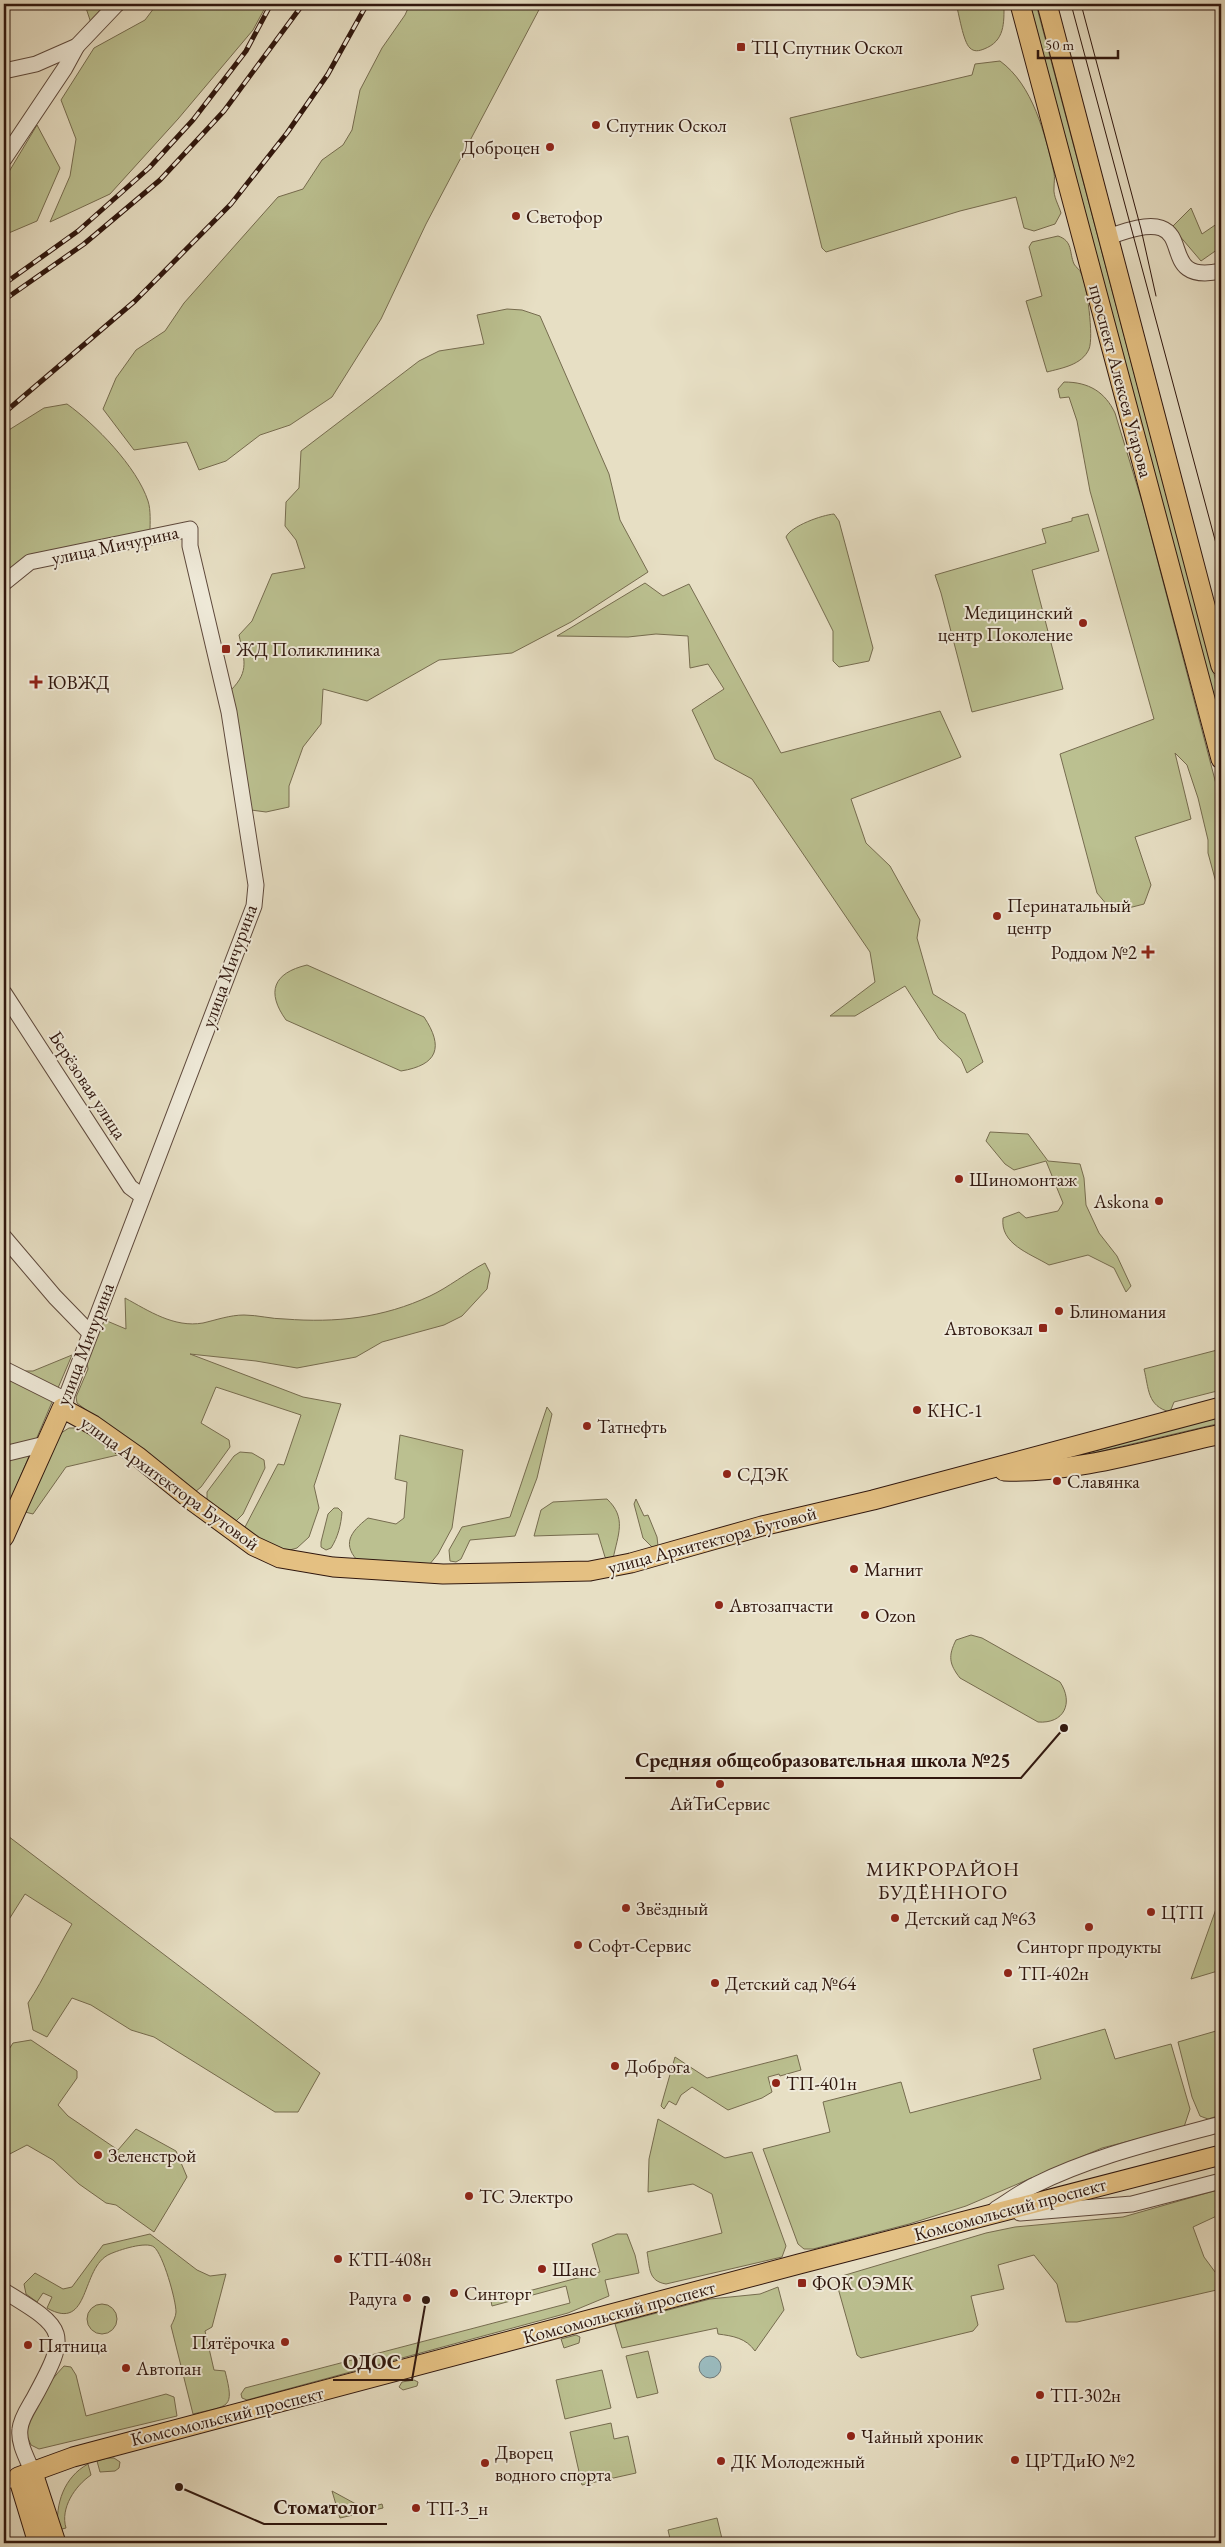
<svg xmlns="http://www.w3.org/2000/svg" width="1225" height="2547" font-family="'EB Garamond',serif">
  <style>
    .green { fill: #bbc090; stroke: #766c4f }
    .water { fill: #9ababd; stroke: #707977 }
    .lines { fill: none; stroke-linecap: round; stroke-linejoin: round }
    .minor-casing { stroke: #5e493c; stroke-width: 17 }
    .major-casing { stroke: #30170e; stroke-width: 21 }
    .minor { stroke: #efead9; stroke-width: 15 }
    .major { stroke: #e4c082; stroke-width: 19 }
    .tram { stroke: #30170e; stroke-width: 1 }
    .rail-casing { stroke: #30170e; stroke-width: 5 }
    .rail { stroke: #efead9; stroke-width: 3; stroke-dasharray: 9; stroke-linecap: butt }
    .poi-dot { fill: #8f2418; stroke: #efead9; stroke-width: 2 }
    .labels { text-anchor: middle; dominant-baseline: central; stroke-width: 4; stroke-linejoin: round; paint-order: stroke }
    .poi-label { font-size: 19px; fill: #30170e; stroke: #efead9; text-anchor: start }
    .street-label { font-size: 19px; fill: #30170e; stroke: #efead9 }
    .neighbourhood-label { font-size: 20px; letter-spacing: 1px; fill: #30170e; stroke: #efead9 }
    .leader { fill: none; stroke: #30170e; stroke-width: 2 }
    .callout-dot { fill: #30170e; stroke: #efead9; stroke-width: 2 }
    .callout-label { font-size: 20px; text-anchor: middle; font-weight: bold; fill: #30170e; stroke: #efead9; stroke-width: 4; stroke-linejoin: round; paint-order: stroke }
  </style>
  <rect width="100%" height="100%" fill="#e7dfc4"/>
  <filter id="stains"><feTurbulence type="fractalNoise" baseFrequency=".004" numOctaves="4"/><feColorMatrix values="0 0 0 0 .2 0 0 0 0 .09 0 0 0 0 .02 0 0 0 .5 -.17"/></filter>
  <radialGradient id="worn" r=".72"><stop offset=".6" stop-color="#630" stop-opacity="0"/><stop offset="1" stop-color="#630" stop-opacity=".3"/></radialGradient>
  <g class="green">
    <path d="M90,4H134L92,26L86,8Z"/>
    <path d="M157,4H267L253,30L178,119L110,194L50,222L70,176L76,139L61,100L94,48L145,20Z"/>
    <path d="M410,4H542L426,224L381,319L332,397L290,425L260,435L226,461L199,470L187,442L134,450L103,409L116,378L136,350L165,331L184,303L278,197L303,189L322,160L343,145L352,130L360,90L382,48L405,15Z"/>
    <path d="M956,4H1004C1004,23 1005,41 984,49C979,51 974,52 970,48C963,42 959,13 956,4Z"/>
    <path d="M1030,4H1036L1221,700V726Z"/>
    <path d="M1000,61C1033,85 1045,134 1054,173C1055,178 1054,182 1054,188C1053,196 1059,206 1061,213L1055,224L1034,231L1024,228L1016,197L960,211L826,252L822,248L790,118L972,75L975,64Z"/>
    <path d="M37,125L60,168L37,221L4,235V180Z"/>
    <path d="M1191,208L1202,234L1221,221V247L1201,261L1172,227Z"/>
    <path d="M1058,236C1073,241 1069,252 1074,264C1076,268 1080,269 1081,273C1087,284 1094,337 1089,349C1082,365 1062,368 1047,372L1026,301L1042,296L1029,247L1032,242Z"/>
    <path d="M507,309L522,310L540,316L609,474L620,520L648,572L571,622L512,653L439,660L367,701L323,689L321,724L303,747L289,786V807L266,812L251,810L231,690C250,671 244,659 239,635L252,621L272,574L305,568L296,540L285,526L286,502L299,488L301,451L419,361L439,351L484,344L477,315Z"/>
    <path d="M1064,382C1089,382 1105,392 1115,413L1143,505L1221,803V901L1208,853V840L1198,798L1187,765L1175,753L1191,819L1135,837L1151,885L1144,904L1113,912L1097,893L1060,754L1154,719L1090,491L1077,421L1069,397L1060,398L1058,389Z"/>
    <path d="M67,404C95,424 137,467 148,501C151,510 150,523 150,532L4,575V433L44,408Z"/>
    <path d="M834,514L839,521L873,648L869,661L839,667L833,661V631L786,537C791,526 822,515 834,514Z"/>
    <path d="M1088,514L1099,551L1032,570L1063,689L972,712L941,593L935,575L1046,543L1042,529L1072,521V518Z"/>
    <path d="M645,583L663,596L689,584L781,753L940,711L961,757L851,799L866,843L890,866L920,920L917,938L933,994L965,1014L983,1062L967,1073L961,1059L939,1039L905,986L855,1016H830L875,982L870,952L752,779L715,759L692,710L724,689L708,664L690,668L688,636L656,634L628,637L557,636Z"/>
    <path d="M307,965L424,1017C444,1047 438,1065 401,1071L286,1020C266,992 273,973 307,965Z"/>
    <path d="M990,1132L1028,1134L1048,1161L1080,1164L1084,1178L1086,1205L1099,1233L1117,1256L1131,1286L1126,1292L1114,1268L1088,1255L1049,1265C1029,1253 1000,1244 1003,1218L1019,1212L1026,1218L1058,1211L1063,1203L1046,1161L1014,1170L1005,1164L986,1141Z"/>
    <path d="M485,1263L490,1273L487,1289L462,1316L444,1325L382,1342L356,1357L297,1368L256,1361L190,1354L303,1397L341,1404L314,1486L319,1508L309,1537L297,1548L286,1551L249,1536L245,1527L278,1464L284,1465L301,1415L216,1387L201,1423L229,1440L230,1447L201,1487L195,1492L77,1403L76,1397L88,1369L86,1356L101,1313L107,1321L126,1329L125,1298C149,1311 174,1328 203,1323C216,1320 230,1315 244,1315C258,1315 271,1319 285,1319C336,1323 383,1318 430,1296C449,1287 466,1273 485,1263Z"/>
    <path d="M1221,1349V1390L1174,1402L1170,1412C1147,1406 1149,1389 1144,1369Z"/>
    <path d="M72,1355L7,1508L4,1507V1371H33Z"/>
    <path d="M547,1407L552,1414L537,1478L515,1536L470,1540L461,1559L456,1562L450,1561L449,1550L462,1527L510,1517Z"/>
    <path d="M1221,1416V1423L1059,1461L1057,1457Z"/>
    <path d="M69,1428H80L122,1454L66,1467L33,1514L21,1511L61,1433Z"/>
    <path d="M400,1435L463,1450L452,1528L438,1554L429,1565L360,1563C341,1545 350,1532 368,1518L396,1524L404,1518L407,1482L395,1479Z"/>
    <path d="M240,1452L252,1453L264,1460L265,1468L243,1514L234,1523L207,1503V1492L234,1456Z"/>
    <path d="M607,1499C627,1518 618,1534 613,1559L609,1561L605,1557L598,1534L534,1536L541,1510L553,1502Z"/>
    <path d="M636,1499L644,1516L648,1515L657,1537L658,1546L654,1549L643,1538L634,1504Z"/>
    <path d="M334,1508H338L342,1512C341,1525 338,1537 331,1548L326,1550L321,1547V1542L328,1514Z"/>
    <path d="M971,1635L982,1638L1060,1682C1074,1703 1064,1724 1038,1722L960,1678C949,1664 948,1656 956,1640Z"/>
    <path d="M4,1833L320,2073L298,2112H275L154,2037L131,2030L91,2005L72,1998L47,2037L33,2030L28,2003C45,1977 56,1951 72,1924L25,1894L8,1921L4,1918Z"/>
    <path d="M1221,1895V1970L1191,1979Z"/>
    <path d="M1105,2029L1115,2059L1171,2044L1190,2109L1184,2127L1102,2148L966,2206L909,2224L813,2249H804L798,2244L763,2149L830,2132L823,2102L901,2082L910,2113L1041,2079L1033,2049Z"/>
    <path d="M1216,2031L1221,2051V2115L1208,2119L1200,2116L1192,2097L1178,2042Z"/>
    <path d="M31,2040L77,2071V2078L58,2105L68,2116L118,2150L136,2129L176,2151L187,2177L154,2232L116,2205L106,2203L79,2184L53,2160L27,2145L4,2157V2057L13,2043Z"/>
    <path d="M797,2055L801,2070L780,2076L779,2074L768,2077L772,2092L762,2098L728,2110L692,2087L681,2095L676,2105L669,2101L664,2109L661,2106L675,2057L707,2078Z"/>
    <path d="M658,2119L725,2158L752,2152L786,2246L782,2257L666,2284C648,2281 650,2268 647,2252L722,2233L712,2194L693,2184L648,2192L649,2159Z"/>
    <path d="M1221,2189V2214L1193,2227L1204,2257L1221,2280V2289L1077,2322H1066L1057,2284L1034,2255L998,2265L1004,2289L971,2296L978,2325L973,2331L861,2358L857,2355L836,2281L842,2276L986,2233L1015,2227L1123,2217Z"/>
    <path d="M150,2234L197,2270L210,2276L226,2274L212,2327L205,2331L214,2370L225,2371C235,2410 229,2405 193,2414L171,2326C173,2322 176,2316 176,2312C176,2300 163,2254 154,2247C146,2241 119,2250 110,2254C80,2267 91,2333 47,2308L52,2297L43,2293L37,2302L26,2294L24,2284L35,2273L63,2289L72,2287L103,2245Z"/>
    <path d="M617,2234H627L635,2255L639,2273L605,2280L609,2296L568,2313L247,2400L242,2398L241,2394L245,2388L570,2303L566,2286L492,2306L491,2301L600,2272L592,2244Z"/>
    <path d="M778,2287L784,2310L755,2351C746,2338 733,2336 718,2334L717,2328L622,2348L615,2324L710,2299L760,2294Z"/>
    <circle cx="102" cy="2319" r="15"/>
    <path d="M576,2335L580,2337L579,2343L564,2348L561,2339Z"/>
    <path d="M648,2351L658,2393L637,2398L626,2356Z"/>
    <path d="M64,2366L71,2367L76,2375L86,2416L166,2394L174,2397L177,2416L39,2449L31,2445L25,2431C31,2407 47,2384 64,2366Z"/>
    <path d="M602,2370L611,2408L565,2419L556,2380Z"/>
    <path d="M414,2380L418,2382L417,2386L403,2390L399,2387L402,2382Z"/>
    <path d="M611,2423L614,2439L628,2436L636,2473L582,2485L570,2432Z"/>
    <path d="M107,2458H114L120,2462L119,2468L115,2471L100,2472L97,2461Z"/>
    <path d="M88,2464L91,2475C75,2486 60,2508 66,2528L58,2530C55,2504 64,2477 88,2464Z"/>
    <path d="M332,2491L365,2509L382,2504L383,2508L340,2518Z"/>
    <path d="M717,2518L723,2543H671L668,2530Z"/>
  </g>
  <circle class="water" cx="710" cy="2367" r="11"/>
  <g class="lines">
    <defs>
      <g id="minor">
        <path d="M4,71L36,64L77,46L117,4"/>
        <path d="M4,159L65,68L77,46"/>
        <path d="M1108,237C1123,232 1146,223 1161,228C1187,237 1165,283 1221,271"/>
        <path d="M4,583L30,562L190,529V546L229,712L256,885L254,906L62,1408"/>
        <path d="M4,993L130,1187L142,1196"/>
        <path d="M4,1237L55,1297L90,1333"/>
        <path d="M4,1369L66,1400"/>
        <path d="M4,1454L45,1444"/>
        <path d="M996,2209C1009,2201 1022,2191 1035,2185C1093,2156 1159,2141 1221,2124"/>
        <path d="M1020,2213L1132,2204L1221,2181"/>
        <path d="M4,2291C67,2329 70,2332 34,2398C29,2407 21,2418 20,2429C18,2444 28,2460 33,2473"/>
        <path d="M4,2482L18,2477"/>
      </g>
      <g id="major">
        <path d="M1020,4L1221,759"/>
        <path d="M1047,4L1221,666"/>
        <path d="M1004,1471C1072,1474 1153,1449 1221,1434"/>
        <path d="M4,1537L62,1408L93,1425L137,1456L194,1502L254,1546L280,1558L333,1567L443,1574L590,1571L631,1563L762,1526L873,1500L1221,1407"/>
        <path d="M33,2473L56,2543"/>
        <path d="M38,2543L18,2477L73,2457L799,2264L1221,2155"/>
      </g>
    </defs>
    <use href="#minor" class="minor-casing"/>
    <use href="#major" class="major-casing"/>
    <use href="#minor" class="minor"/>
    <use href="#major" class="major"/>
    <g class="tram">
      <path d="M1071,4L1221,562"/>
      <path d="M1081,4L1141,229L1156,296"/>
    </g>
    <defs>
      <g id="rail">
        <path d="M4,284L78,231L149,168L193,120L246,51L271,4"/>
        <path d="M4,300L84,244L160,180L224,111L303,4"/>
        <path d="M4,413L135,301L231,204L287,133L328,74L367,4"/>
      </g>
    </defs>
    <use href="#rail" class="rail-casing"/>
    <use href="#rail" class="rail"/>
  </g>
  <g class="poi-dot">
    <rect x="736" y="42" width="10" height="10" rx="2.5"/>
    <circle cx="596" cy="125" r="5"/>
    <circle cx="550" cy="147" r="5"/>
    <circle cx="516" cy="216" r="5"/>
    <circle cx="1083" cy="623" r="5"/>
    <rect x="221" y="644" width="10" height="10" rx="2.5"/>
    <path d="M33.5 674.5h5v5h5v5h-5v5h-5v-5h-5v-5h5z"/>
    <circle cx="997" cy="916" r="5"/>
    <path d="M1145.5 944.5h5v5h5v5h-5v5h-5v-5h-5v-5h5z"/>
    <circle cx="959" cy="1179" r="5"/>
    <circle cx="1159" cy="1201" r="5"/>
    <circle cx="1059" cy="1311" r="5"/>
    <rect x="1038" y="1323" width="10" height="10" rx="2.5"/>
    <circle cx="917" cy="1410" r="5"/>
    <circle cx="587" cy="1426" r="5"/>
    <circle cx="727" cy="1474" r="5"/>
    <circle cx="1057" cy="1481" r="5"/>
    <circle cx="854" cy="1569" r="5"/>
    <circle cx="719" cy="1605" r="5"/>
    <circle cx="865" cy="1615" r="5"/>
    <circle cx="720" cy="1784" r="5"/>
    <circle cx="626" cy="1908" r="5"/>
    <circle cx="1151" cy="1912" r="5"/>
    <circle cx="895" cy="1918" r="5"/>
    <circle cx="1089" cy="1927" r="5"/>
    <circle cx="578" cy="1945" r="5"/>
    <circle cx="1008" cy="1973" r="5"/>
    <circle cx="715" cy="1983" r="5"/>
    <circle cx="615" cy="2066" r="5"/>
    <circle cx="776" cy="2083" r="5"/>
    <circle cx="98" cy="2155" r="5"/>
    <circle cx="469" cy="2196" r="5"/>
    <circle cx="338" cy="2259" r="5"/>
    <circle cx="542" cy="2269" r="5"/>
    <rect x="797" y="2278" width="10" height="10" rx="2.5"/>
    <circle cx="454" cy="2293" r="5"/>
    <circle cx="407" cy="2298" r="5"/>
    <circle cx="285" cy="2342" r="5"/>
    <circle cx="28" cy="2345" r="5"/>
    <circle cx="126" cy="2368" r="5"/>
    <circle cx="1040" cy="2395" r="5"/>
    <circle cx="851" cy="2436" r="5"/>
    <circle cx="1015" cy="2460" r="5"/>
    <circle cx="721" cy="2461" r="5"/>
    <circle cx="485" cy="2463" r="5"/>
    <circle cx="416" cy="2508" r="5"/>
  </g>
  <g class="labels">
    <g class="poi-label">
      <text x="751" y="47">ТЦ Спутник Оскол</text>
      <text x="606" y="125">Спутник Оскол</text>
      <text x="540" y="147" text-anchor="end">Доброцен</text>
      <text x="526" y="216">Светофор</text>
      <text x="1073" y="612" text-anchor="end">Медицинский<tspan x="1073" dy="22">центр Поколение</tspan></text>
      <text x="236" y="649">ЖД Поликлиника</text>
      <text x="47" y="682">ЮВЖД</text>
      <text x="1007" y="905">Перинатальный<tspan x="1007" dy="22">центр</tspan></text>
      <text x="1137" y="952" text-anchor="end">Роддом №2</text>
      <text x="969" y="1179">Шиномонтаж</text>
      <text x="1149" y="1201" text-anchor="end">Askona</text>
      <text x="1069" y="1311">Блиномания</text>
      <text x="1033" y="1328" text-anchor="end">Автовокзал</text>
      <text x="927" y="1410">КНС-1</text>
      <text x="597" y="1426">Татнефть</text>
      <text x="737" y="1474">СДЭК</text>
      <text x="1067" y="1481">Славянка</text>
      <text x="864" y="1569">Магнит</text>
      <text x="729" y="1605">Автозапчасти</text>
      <text x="875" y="1615">Ozon</text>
      <text x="720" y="1803" text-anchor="middle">АйТиСервис</text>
      <text x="636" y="1908">Звёздный</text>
      <text x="1161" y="1912">ЦТП</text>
      <text x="905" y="1918">Детский сад №63</text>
      <text x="588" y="1945">Софт-Сервис</text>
      <text x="1089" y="1946" text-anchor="middle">Синторг продукты</text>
      <text x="1018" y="1973">ТП-402н</text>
      <text x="725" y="1983">Детский сад №64</text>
      <text x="625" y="2066">Доброга</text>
      <text x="786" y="2083">ТП-401н</text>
      <text x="108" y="2155">Зеленстрой</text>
      <text x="479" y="2196">ТС Электро</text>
      <text x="348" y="2259">КТП-408н</text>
      <text x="552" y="2269">Шанс</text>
      <text x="812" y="2283">ФОК ОЭМК</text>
      <text x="464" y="2293">Синторг</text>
      <text x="397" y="2298" text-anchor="end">Радуга</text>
      <text x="275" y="2342" text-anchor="end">Пятёрочка</text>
      <text x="38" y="2345">Пятница</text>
      <text x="136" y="2368">Автопан</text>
      <text x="1050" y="2395">ТП-302н</text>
      <text x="861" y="2436">Чайный хроник</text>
      <text x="495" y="2452">Дворец<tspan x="495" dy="22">водного спорта</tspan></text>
      <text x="1025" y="2460">ЦРТДиЮ №2</text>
      <text x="731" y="2461">ДК Молодежный</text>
      <text x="426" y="2508">ТП-3_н</text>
    </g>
    <g class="street-label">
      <text transform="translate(1121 381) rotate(75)">проспект Алексея Угарова</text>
      <text transform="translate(115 545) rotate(-12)">улица Мичурина</text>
      <text transform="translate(229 966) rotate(-70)">улица Мичурина</text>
      <text transform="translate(88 1085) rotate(57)">Берёзовая улица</text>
      <text transform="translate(85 1344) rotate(-69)">улица Мичурина</text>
      <text transform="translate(170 1483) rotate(36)">улица Архитектора Бутовой</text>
      <text transform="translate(712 1540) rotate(-15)">улица Архитектора Бутовой</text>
      <text transform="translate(1010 2209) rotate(-15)">Комсомольский проспект</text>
      <text transform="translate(619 2312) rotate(-15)">Комсомольский проспект</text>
      <text transform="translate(227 2416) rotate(-14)">Комсомольский проспект</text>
    </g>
    <g class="neighbourhood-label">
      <text x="943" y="1869">МИКРОРАЙОН<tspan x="943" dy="23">БУДЁННОГО</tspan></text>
    </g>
  </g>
  <path class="leader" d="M1064 1728L1021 1778H625M426 2300L412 2380H333M179 2487L264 2524H387"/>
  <g class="callout-dot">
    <circle cx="1064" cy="1728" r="5"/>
    <circle cx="426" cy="2300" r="5"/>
    <circle cx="179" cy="2487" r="5"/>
  </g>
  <g class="callout-label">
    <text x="823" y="1767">Средняя общеобразовательная школа №25</text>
    <text x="372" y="2369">ОДОС</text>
    <text x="325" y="2514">Стоматолог</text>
  </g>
  <rect width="1225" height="2547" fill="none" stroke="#e7dfc4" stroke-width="20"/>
  <rect x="5" y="5" width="1215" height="2537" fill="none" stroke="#30170e" stroke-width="2.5"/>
  <rect x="10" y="10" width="1205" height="2527" fill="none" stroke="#30170e"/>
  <path d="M1038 50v8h80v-8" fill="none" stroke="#30170e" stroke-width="2.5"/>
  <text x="1045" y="50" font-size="15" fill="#30170e" stroke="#efead9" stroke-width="4" paint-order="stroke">50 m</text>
  <rect width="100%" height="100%" filter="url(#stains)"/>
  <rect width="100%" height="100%" fill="url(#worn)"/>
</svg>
